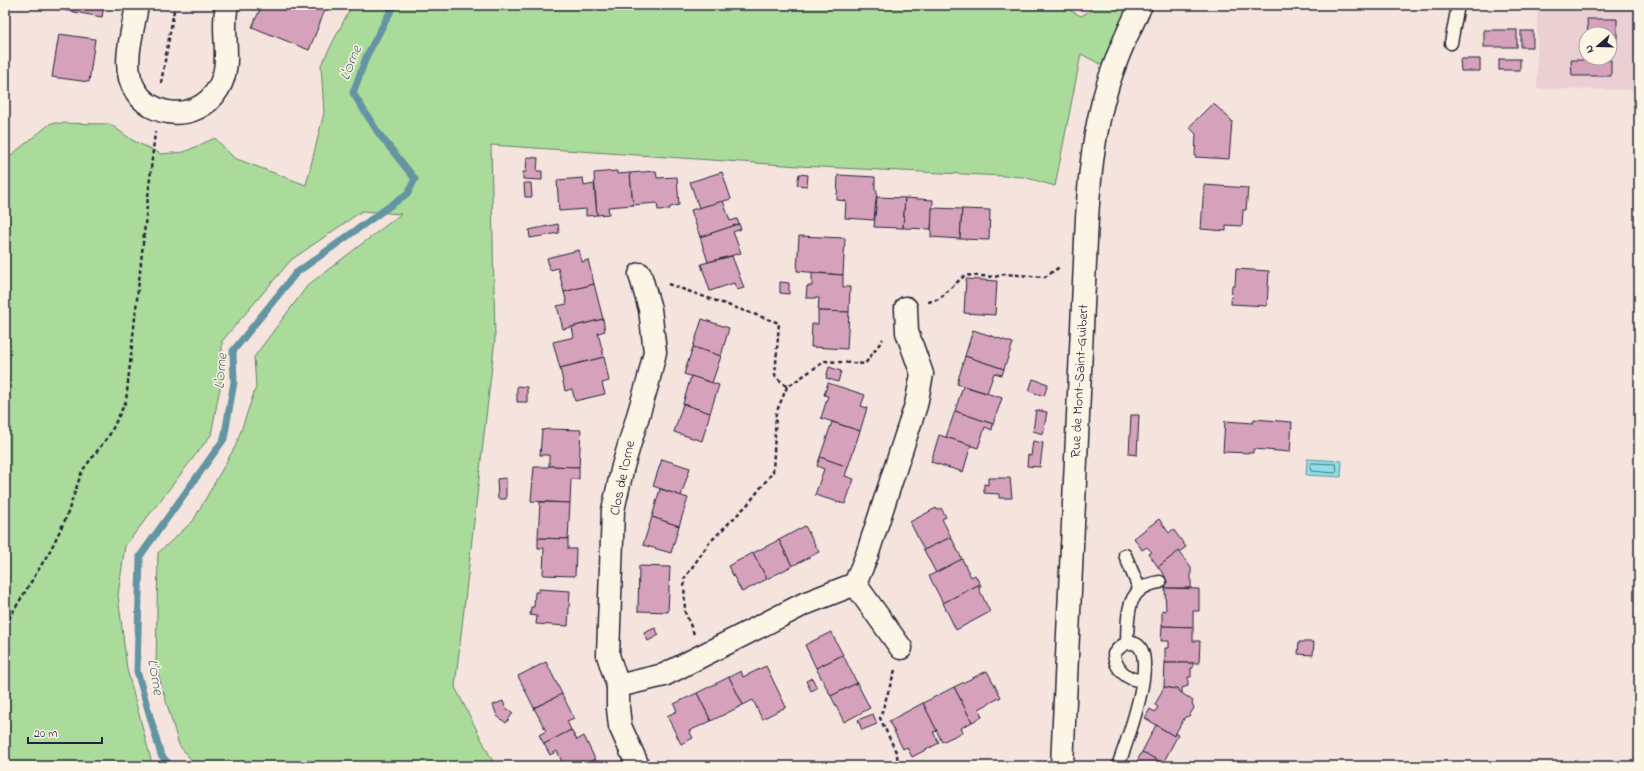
<svg xmlns="http://www.w3.org/2000/svg" width="1644" height="771" font-family="'Indie Flower',sans-serif">
  <style>
    .built { fill: #ebd0d3; fill-rule: evenodd }
    .green { fill: #aadb9b; stroke: #667e6b }
    .water { fill: #8ee0e5; stroke: #6394a1 }
    .lines { fill: none; stroke-linecap: round; stroke-linejoin: round }
    .shore { stroke: #4d6e7f; stroke-width: 1 }
    .stream { stroke: #6394a1; stroke-width: 7 }
    .building { fill: #d6a2bb; stroke: #22223b }
    .service-casing { stroke: #22223b; stroke-width: 15 }
    .minor-casing { stroke: #22223b; stroke-width: 25 }
    .tertiary-casing { stroke: #22223b; stroke-width: 25 }
    .path { stroke: #22223b; stroke-width: 2.5; stroke-dasharray: 4 3; stroke-linecap: butt }
    .service { stroke: #fcf5e5; stroke-width: 12 }
    .minor { stroke: #fcf5e5; stroke-width: 22 }
    .tertiary { stroke: #fcf5e5; stroke-width: 22 }
    .labels { text-anchor: middle; dominant-baseline: central; stroke-width: 3; stroke-linejoin: round; paint-order: stroke }
    .street-label { font-size: 14px; fill: #22223b; stroke: #fcf5e5 }
    .water-label { font-size: 15px; font-style: italic; fill: #425b6e; stroke: #fcf5e5 }
  </style>
  <rect width="100%" height="100%" fill="#f4e4dd"/>
  <filter id="ink" filterUnits="userSpaceOnUse"><feTurbulence type="fractalNoise" baseFrequency=".025" numOctaves="2"/><feDisplacementMap in="SourceGraphic" scale="8" xChannelSelector="R" yChannelSelector="G"/><feConvolveMatrix kernelMatrix="1 2 1 2 8 2 1 2 1" color-interpolation-filters="sRGB"/></filter>
  <g filter="url(#ink)">
    <path class="built" d="M1537,5H1639V90L1537,89ZM1586,34H1610V58H1586Z"/>
    <path class="green" d="M352,5H1060L1081,16L1101,5H1122L1127,11L1102,65L1081,54L1055,186L1024,177L799,166L491,145L495,339L455,687L495,766H196L179,745L156,667L158,553L193,521L236,445L256,387L254,357L308,285L401,214L362,211L291,260L222,341V377L211,435L125,546L118,595L127,669L151,760L156,766H5V160L51,123L110,124L132,140L161,154L184,152L215,138L234,158L306,185L324,113L321,65Z"/>
    <path class="water" d="M1307,459L1342,461L1341,477L1306,475Z"/>
    <g class="lines">
      <path class="shore" d="M1312,463L1336,464L1337,471L1335,473L1311,471L1310,465Z"/>
      <path class="stream" d="M171,766L161,755L137,671L140,556L224,439L234,382L233,351L296,273L408,193L415,179L379,134L353,93L367,55L394,5"/>
    </g>
    <g class="building">
      <path d="M63,5H104L102,17L63,10Z"/>
      <path d="M262,5H327L309,50L252,27Z"/>
      <path d="M1587,19H1617V39H1610V34H1588Z"/>
      <rect x="1484" y="30" width="33" height="17"/>
      <rect x="1521" y="31" width="12" height="16"/>
      <path d="M59,34L95,39L89,82L52,77Z"/>
      <path d="M1460,59H1480V71H1461Z"/>
      <rect x="1499" y="59" width="21" height="11"/>
      <path d="M1571,60H1611V76H1572Z"/>
      <path d="M1213,103L1232,121L1229,159L1195,157L1196,134L1189,127Z"/>
      <path d="M527,157L538,158L537,171H542V180L523,179V172H526Z"/>
      <path d="M617,171V174L630,173L633,205L608,207L609,214L597,215L594,173Z"/>
      <path d="M656,171L657,178L677,177L679,205L670,207V209L658,210L657,203L633,205L630,173Z"/>
      <path d="M722,172L731,199L699,208L690,182Z"/>
      <path d="M799,174L808,175L807,186L797,185Z"/>
      <path d="M838,175L875,177V190H877L874,220L845,218L846,201L837,200Z"/>
      <path d="M583,178L584,186L594,184L597,215L586,216V209L559,211L557,180Z"/>
      <path d="M524,183H531L532,197H525Z"/>
      <path d="M1204,185L1248,188L1246,210H1243L1242,226L1226,225V231L1201,229Z"/>
      <path d="M877,197L905,198L903,228L874,227Z"/>
      <path d="M905,198L933,200L931,229L903,228Z"/>
      <path d="M723,201L730,221L737,219L739,224L700,237L691,210Z"/>
      <path d="M932,208L962,209L960,239L931,237Z"/>
      <path d="M962,209L990,210L989,240L960,239Z"/>
      <path d="M558,224L559,233L530,238L529,230Z"/>
      <path d="M739,224L741,229L733,232L741,253L708,262L700,237Z"/>
      <path d="M799,236L845,238L843,275L797,271Z"/>
      <path d="M579,250L582,262L588,260L594,284L564,292L558,268L550,270L547,258Z"/>
      <path d="M732,256L744,288L737,290L734,283L710,291L701,264Z"/>
      <path d="M1236,269L1269,271L1267,306L1231,304L1232,286H1235Z"/>
      <path d="M812,273L843,275V287H850L849,312L818,311L819,298H806L807,286H812Z"/>
      <path d="M966,279L997,281L995,315L964,313Z"/>
      <path d="M780,282L789,283V294L780,293Z"/>
      <path d="M594,284L603,319L563,329L557,306L567,304L564,292Z"/>
      <path d="M818,311L849,312L847,349L811,347L812,324H818Z"/>
      <path d="M603,319L605,331L598,333L604,357L560,368L553,342L574,337L572,327Z"/>
      <path d="M702,319L729,328L721,356L693,347Z"/>
      <path d="M973,330L1013,343L1004,369L965,356Z"/>
      <path d="M693,347L721,356L712,383L684,374Z"/>
      <path d="M965,356L1004,369L1002,375L994,373L987,393L957,384Z"/>
      <path d="M604,357L609,381L602,383L605,394L575,401L572,389L565,391L560,368Z"/>
      <path d="M829,367L841,371L838,382L826,378Z"/>
      <path d="M691,376L719,385L710,413L683,404Z"/>
      <path d="M1033,379L1048,384L1044,396L1029,391Z"/>
      <path d="M828,383L865,395L861,406L867,408L860,431L821,418L828,396L824,395Z"/>
      <path d="M517,386L527,387V402H517Z"/>
      <path d="M963,386L1002,398L993,424L955,411Z"/>
      <path d="M683,404L710,413L702,441L674,432Z"/>
      <path d="M1036,410L1047,412L1043,434L1033,431Z"/>
      <path d="M955,411L993,424L992,430L985,427L978,448L946,437Z"/>
      <path d="M1131,415H1139L1137,455L1129,454Z"/>
      <path d="M1254,419L1292,422L1290,452L1253,449V453L1223,452L1225,421L1253,423Z"/>
      <path d="M832,422L860,431L848,467L820,457Z"/>
      <path d="M550,429L581,430L579,467L549,466V455H540L542,430Z"/>
      <path d="M939,435L971,445L963,472L931,462Z"/>
      <path d="M1033,441L1043,443L1040,467L1027,466L1028,455L1031,456Z"/>
      <path d="M820,457L848,467L845,476L854,479L845,504L815,495L824,469L817,466Z"/>
      <path d="M662,459L690,468L681,496L653,486Z"/>
      <path d="M549,466L579,467V479H571L570,503L531,501L534,467H548Z"/>
      <path d="M506,478V499H498L497,479Z"/>
      <path d="M988,478H1010L1012,498H999V494L984,493V484L988,485Z"/>
      <path d="M660,489L688,498L679,526L652,517Z"/>
      <path d="M540,502L570,503L568,539L538,538Z"/>
      <path d="M936,508L937,510L941,508L946,517L942,519L951,537L924,550L910,522Z"/>
      <path d="M652,517L679,526L671,553L643,545Z"/>
      <path d="M1159,519L1169,533L1173,529L1186,547L1158,567L1149,554L1152,552L1147,547L1142,550L1134,538Z"/>
      <path d="M805,526L819,552L792,566L779,540Z"/>
      <path d="M951,537L962,559L936,573L924,550Z"/>
      <path d="M538,538L568,539V549H576L575,576L543,575L544,548H538Z"/>
      <path d="M779,540L792,566L767,579L753,553Z"/>
      <path d="M1179,551L1191,568V588H1165V576L1158,567Z"/>
      <path d="M753,553L767,579L742,592L728,566Z"/>
      <path d="M962,559L971,577L975,575L980,584L943,603L929,576Z"/>
      <path d="M639,566L670,567L668,612L638,611Z"/>
      <path d="M980,584L981,586L978,587L990,612L956,630L943,603Z"/>
      <path d="M1165,588L1199,589V611H1193V627L1162,626V610L1166,611Z"/>
      <path d="M539,589L570,591L568,626L536,624L537,616L530,615L531,607H534L535,592H539Z"/>
      <path d="M1162,626L1193,627V641H1200L1199,663H1165V648H1169V641H1161Z"/>
      <path d="M655,628L659,635L648,641L644,633Z"/>
      <path d="M831,632L843,655L816,668L805,645Z"/>
      <path d="M1299,642H1314L1313,655L1298,654Z"/>
      <path d="M843,655L857,683L831,696L816,668Z"/>
      <path d="M546,662L562,694L534,708L518,676Z"/>
      <path d="M1165,663H1193V668H1191V677H1188V686L1182,688V693L1176,689L1164,687Z"/>
      <path d="M766,666L786,707L762,719L753,700L743,705L729,677L741,671L743,677Z"/>
      <path d="M987,671L1001,697L979,709L982,717L972,722L954,687Z"/>
      <path d="M729,677L743,705L711,721L697,693Z"/>
      <path d="M812,678L817,688L811,691L806,681Z"/>
      <path d="M857,683L870,708L844,722L831,696Z"/>
      <path d="M954,687L972,722L961,728L963,732L942,742L923,703Z"/>
      <path d="M1164,687L1176,689L1193,701L1192,703L1194,708L1189,716L1185,717L1174,736L1145,718L1150,709L1155,712L1158,707L1155,705Z"/>
      <path d="M697,693L711,721L689,731L693,738L681,744L667,716L677,711L674,704Z"/>
      <path d="M562,694L574,718L567,721L571,730L544,744L539,735L546,731L534,708Z"/>
      <path d="M503,701L505,707L513,713L506,723L497,716L493,705Z"/>
      <path d="M923,703L937,731L933,732L939,743L912,757L907,747L903,749L889,721Z"/>
      <path d="M873,714L877,724L862,730L858,720Z"/>
      <path d="M1156,725L1174,736L1175,733L1178,735L1163,763L1142,752Z"/>
      <path d="M571,730L577,740L584,736L595,759L582,766H564L557,751L550,755L544,744Z"/>
      <path d="M1142,752L1163,763L1167,766H1143L1144,764L1137,761Z"/>
      <path d="M595,759L599,766H582Z"/>
      <path d="M1284,762L1303,764V766H1283Z"/>
    </g>
    <g class="lines">
      <defs>
        <g id="service">
          <path d="M1451,43L1458,5"/>
          <path d="M1125,555L1139,588"/>
          <path d="M1127,643C1128,615 1125,587 1160,582"/>
          <path d="M1118,766C1124,749 1166,640 1129,643C1122,644 1118,648 1114,654C1115,668 1127,681 1142,680"/>
        </g>
        <g id="minor">
          <path d="M137,5C134,26 124,57 130,78C141,119 197,125 218,89C234,63 220,33 227,5"/>
          <path d="M855,584L901,648"/>
          <path d="M618,686L664,675L804,604L855,584L867,555L916,405L922,374L907,332L906,308"/>
          <path d="M638,766L620,726L618,708V686L608,655L613,510L623,466L648,382L655,352L650,309L640,274"/>
        </g>
        <path id="tertiary" d="M1062,766L1087,218C1090,166 1096,113 1115,64C1122,44 1132,24 1141,5"/>
      </defs>
      <use href="#service" class="service-casing"/>
      <use href="#minor" class="minor-casing"/>
      <use href="#tertiary" class="tertiary-casing"/>
      <g class="path">
        <path d="M161,83L175,5"/>
        <path d="M668,284L779,323L775,376L787,387"/>
        <path d="M928,302L939,299L965,275L995,277L1004,274L1045,277L1061,266"/>
        <path d="M5,625L51,549L66,518L82,471L110,434L126,401L155,132"/>
        <path d="M694,634L685,612L684,579L709,543L748,504L773,472L776,413L787,387L825,361L865,364L883,339"/>
        <path d="M895,670L880,718L897,754L898,766"/>
      </g>
      <use href="#service" class="service"/>
      <use href="#minor" class="minor"/>
      <use href="#tertiary" class="tertiary"/>
    </g>
  </g>
  <g class="labels">
    <g class="street-label">
      <text transform="translate(1080 381) rotate(-87)">Rue de Mont-Saint-Guibert</text>
      <text transform="translate(623 478) rotate(-78)">Clos de l'Orne</text>
    </g>
    <g class="water-label">
      <text transform="translate(351 63) rotate(-68)">L'Orne</text>
      <text transform="translate(221 371) rotate(-85)">L'Orne</text>
      <text transform="translate(155 677) rotate(80)">L'Orne</text>
    </g>
  </g>
  <rect width="1644" height="771" fill="none" stroke="#fcf5e5" stroke-width="20"/>
  <rect x="10" y="10" width="1624" height="751" fill="none" stroke="#22223b" stroke-width="1.5" filter="url(#ink)"/>
  <g transform="translate(1598 46) rotate(250)"><circle r="19" fill="#fcf5e5" stroke="#a5a1a1"/>
  <path d="M0-3L7 15L0 10L-7 15Z" fill="#22223b"/>
  <text y="-6" font-size="11" font-weight="bold" text-anchor="middle" fill="#22223b">N</text>
  </g>
  <path d="M28 737v6h74v-6" fill="none" stroke="#22223b" stroke-width="2"/>
  <text x="34" y="737" font-size="12" fill="#22223b" stroke="#fcf5e5" stroke-width="3" paint-order="stroke">20 m</text>
</svg>
